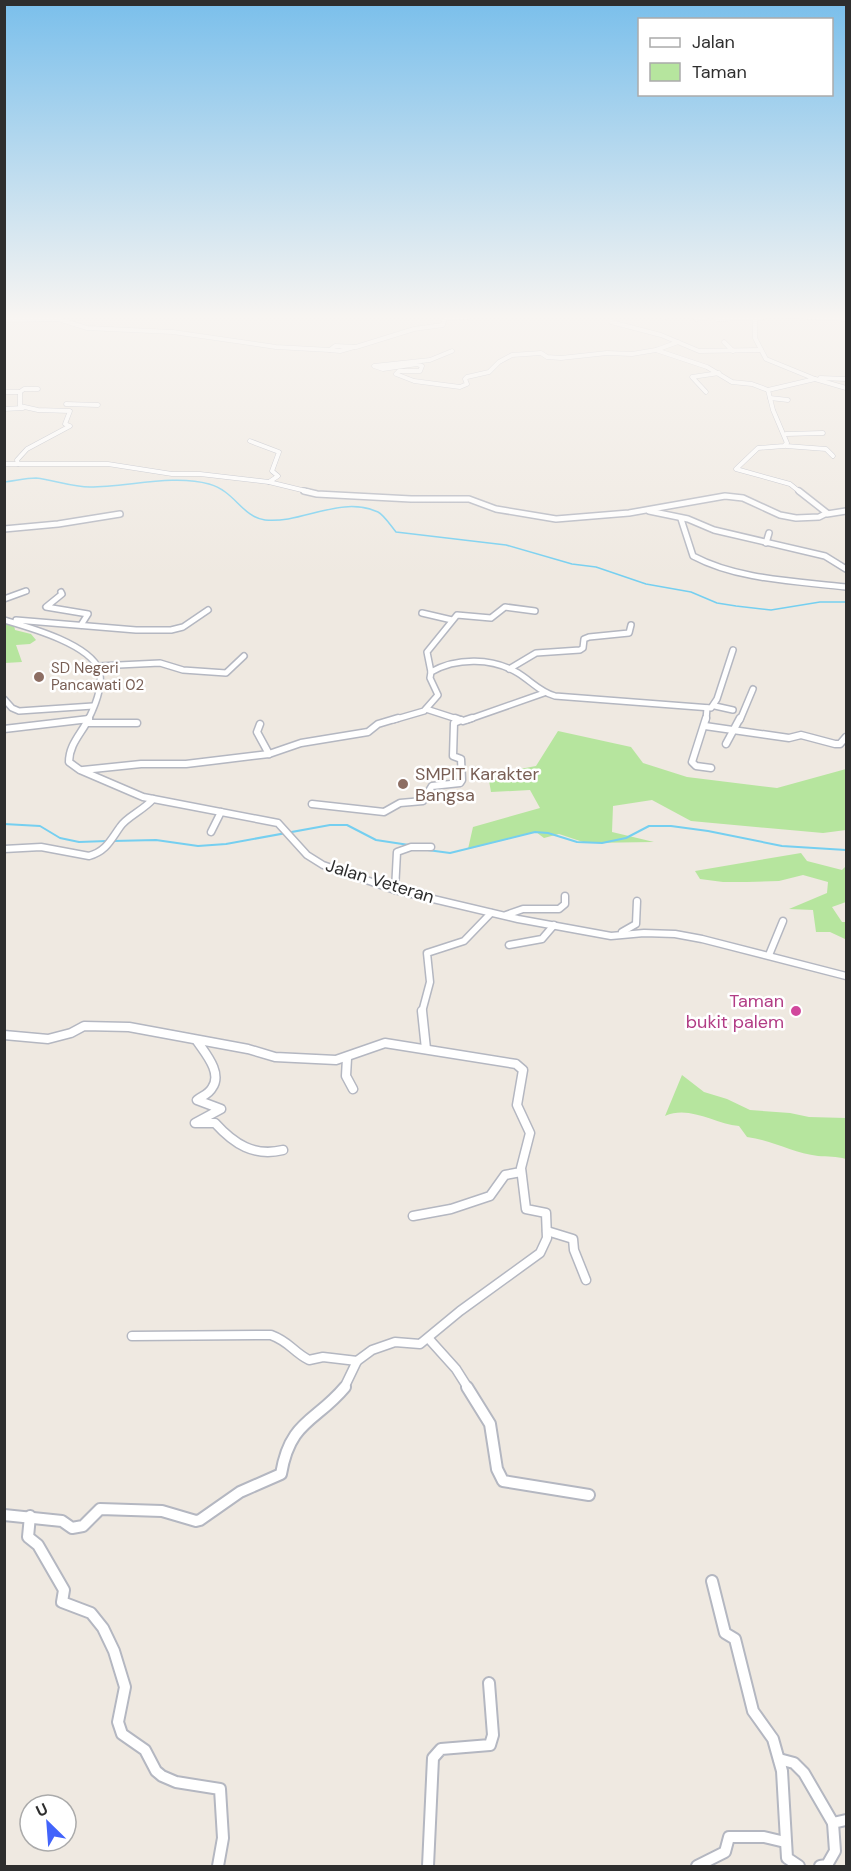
<svg xmlns="http://www.w3.org/2000/svg" width="851" height="1871" font-family="'DM Sans',sans-serif">
  <style>
    .green { fill: #b6e59e }
    .lines { fill: none; stroke-linecap: round; stroke-linejoin: round }
    .stream-far1 { stroke: #75cff0; stroke-width: 1.5 }
    .stream { stroke: #75cff0; stroke-width: 2 }
    .street-far4-casing { stroke: #b4b7c1; stroke-width: 5 }
    .street-far3-casing { stroke: #b4b7c1; stroke-width: 8 }
    .street-far2-casing { stroke: #b4b7c1; stroke-width: 9 }
    .street-far1-casing { stroke: #b4b7c1; stroke-width: 11 }
    .street-casing { stroke: #b4b7c1; stroke-width: 14 }
    .street-far4 { stroke: #fff; stroke-width: 4 }
    .street-far3 { stroke: #fff; stroke-width: 5 }
    .street-far2 { stroke: #fff; stroke-width: 6 }
    .street-far1 { stroke: #fff; stroke-width: 8 }
    .street { stroke: #fff; stroke-width: 10 }
    .education-dot { fill: #8d6e63; stroke: #fff; stroke-width: 2 }
    .hotel-dot { fill: #d1479c; stroke: #fff; stroke-width: 2 }
    .labels { text-anchor: middle; dominant-baseline: central; stroke-width: 5; stroke-linejoin: round; paint-order: stroke }
    .far-education-label { font-size: 15px; fill: #785e54; stroke: #fff; text-anchor: start }
    .education-label { font-size: 18px; fill: #785e54; stroke: #fff; text-anchor: start }
    .street-label { font-size: 18px; fill: #2e2e2e; stroke: #fff }
    .hotel-label { font-size: 18px; fill: #b23c85; stroke: #fff; text-anchor: end }
  </style>
  <rect width="100%" height="100%" fill="#efe9e1"/>
  <g class="green">
    <path d="M5,623L14,625L15,630L31,634L36,640L30,644L16,645L22,662L5,663Z"/>
    <path d="M558,731L631,747L643,763L687,777L777,788L846,769V830L823,833L691,821L652,800L613,806L612,832L654,842L586,843L559,834L544,838L536,832L468,849L473,827L540,808L530,790L491,792L488,775L536,766Z"/>
    <path d="M801,853L807,861L842,870L846,866V902L832,907L842,922H846L845,939L830,932H816L813,910L789,909L827,893L828,882L803,875L779,881L747,882H723L700,879L695,871Z"/>
    <path d="M682,1075L704,1092L727,1099L750,1110L790,1113L809,1117L846,1118V1159C836,1156 828,1157 818,1156C793,1153 771,1140 747,1137L739,1126C714,1124 690,1105 665,1116Z"/>
  </g>
  <g class="lines">
    <path class="stream-far1" d="M4,482C14,481 26,478 36,478C54,480 72,487 90,487C127,487 174,474 209,484C235,491 242,517 265,520C302,524 340,495 378,512C384,515 391,526 396,532L506,545L572,564L596,567L646,584L691,592L717,603L736,606L771,610L820,602H846"/>
    <g class="stream">
      <path d="M4,824L40,826L60,838L79,842L107,841"/>
      <path d="M113,841L156,840L198,846L226,844L330,825H347L376,840L409,845"/>
      <path d="M420,849L450,853L535,832L548,833L577,842L602,843L626,838L649,826H671L708,831L782,846L846,850"/>
    </g>
    <defs>
      <g id="street-far4">
        <path d="M691,314L703,318L696,319"/>
        <path d="M665,317L674,314"/>
        <path d="M717,319L754,318"/>
        <path d="M4,320L58,319L87,328L173,332L276,347L330,350L335,346L356,347L414,329L443,325L445,318L469,317L473,314"/>
        <path d="M611,322L661,335L699,351L761,350"/>
        <path d="M724,342L733,351"/>
        <path d="M330,350L340,351L354,347"/>
        <path d="M656,350L678,342"/>
        <path d="M452,351L430,360L374,366L383,369L417,364L422,366L420,371H399L396,374L414,381L460,387L467,384L465,379L467,377L489,372L499,362L512,355L541,353L547,357L561,358L607,353L632,354L656,350L707,367L732,382L752,384L768,390"/>
        <path d="M820,378L846,379"/>
        <path d="M815,379L846,388"/>
        <path d="M4,392H20"/>
        <path d="M706,392L692,377L719,373"/>
        <path d="M770,398L788,400"/>
        <path d="M66,404L98,405"/>
        <path d="M4,409L23,408"/>
        <path d="M786,434L823,433"/>
        <path d="M250,441L279,452L272,471L278,476L269,482"/>
        <path d="M786,446L826,449L833,456"/>
        <path d="M4,464H108L172,474H200L269,482L310,492"/>
        <path d="M18,464L17,460L27,449L70,426L65,424L70,411L38,410L20,406V392L24,389H38"/>
        <path d="M800,492L790,484L736,469L758,448L784,446L787,443L773,410L768,390L815,379L766,359L755,338V319L772,315L846,319"/>
      </g>
      <g id="street-far3">
        <path d="M304,491L317,494L411,499H469L496,509L556,519L629,513L725,496L743,498L780,515L796,518L819,517L827,513L799,491"/>
        <path d="M649,511L688,519L714,530L825,556L846,569"/>
        <path d="M827,514L846,511"/>
        <path d="M681,519L693,556C738,580 796,581 846,587"/>
        <path d="M4,529L58,524L120,514"/>
        <path d="M766,543L769,533"/>
        <path d="M61,592L62,594L46,607L88,614L81,625"/>
        <path d="M4,599L26,591"/>
        <path d="M422,613L452,620"/>
        <path d="M4,620C28,627 90,644 99,670C104,685 95,706 88,720"/>
        <path d="M16,620L136,630H171L183,627L208,610"/>
        <path d="M98,666L160,663L183,670L226,673L244,656"/>
        <path d="M509,669L536,653L580,650L583,648L584,639L589,637L629,633L631,625"/>
        <path d="M431,672L427,652L457,615L491,618L505,607L535,611"/>
        <path d="M4,699L12,708L19,711L93,706"/>
        <path d="M715,706L733,710"/>
        <path d="M426,709L460,720"/>
        <path d="M81,720L89,719"/>
        <path d="M393,720L424,711L438,695L430,678L431,672C457,657 493,658 518,673C531,681 540,692 555,696L711,708L717,699L733,650"/>
        <path d="M467,720L544,693"/>
        <path d="M706,720L707,708"/>
        <path d="M740,720L753,689"/>
      </g>
      <g id="street-far2">
        <path d="M89,718C82,733 69,744 69,762L80,770L143,797L278,823L307,855L323,865L395,890L518,919L611,936L644,933L675,934L702,939L846,976"/>
        <path d="M455,718L463,721L472,718"/>
        <path d="M706,718L692,762L696,766L711,768"/>
        <path d="M87,723H137"/>
        <path d="M260,724L257,732L269,754"/>
        <path d="M705,726L789,738L801,735L835,744H840L846,737"/>
        <path d="M4,729L89,719"/>
        <path d="M726,744L740,718"/>
        <path d="M83,770L141,764H186L269,754L301,743L368,732L378,724L398,718"/>
        <path d="M312,804L384,812L400,803L423,801L432,786L460,783L462,780L461,759L453,756L454,723L461,720"/>
        <path d="M211,832L221,812"/>
        <path d="M4,849L41,847L89,856C106,851 110,841 120,827C126,817 144,810 153,799"/>
        <path d="M395,890L397,852L411,847H431"/>
        <path d="M506,915L523,909H559L565,904V896"/>
        <path d="M622,932L636,924L637,901"/>
        <path d="M509,945L542,939L554,925"/>
        <path d="M769,955L783,921"/>
        <path d="M422,1012L430,982L427,953L464,941L491,913"/>
      </g>
      <g id="street-far1">
        <path d="M422,1011L426,1049"/>
        <path d="M4,1035L48,1039L71,1033L84,1026L129,1027L248,1049L275,1057L336,1060L385,1043L516,1064L523,1070L517,1105L530,1133L521,1168L526,1209L546,1213L547,1238L540,1253L460,1311L420,1344L395,1342L372,1350L357,1361L344,1388"/>
        <path d="M197,1041C205,1053 223,1073 212,1088C209,1094 202,1096 197,1100L221,1109L195,1123H215C234,1144 254,1157 283,1150"/>
        <path d="M347,1058L346,1076L353,1089"/>
        <path d="M413,1216L451,1209L490,1196L505,1175L521,1172"/>
        <path d="M547,1231L573,1239L574,1250L586,1280"/>
        <path d="M132,1336L271,1335C290,1342 292,1351 309,1360L323,1357L357,1361"/>
        <path d="M429,1339L456,1369L468,1388"/>
      </g>
      <g id="street">
        <path d="M467,1387L490,1424L497,1469L503,1481L589,1495"/>
        <path d="M4,1515L62,1521L72,1528L83,1526L100,1509L162,1511L196,1521L200,1520L240,1492L281,1474C290,1420 316,1422 345,1387"/>
        <path d="M30,1516L28,1537L38,1545L64,1590L62,1602L91,1613L103,1628L114,1651L125,1687L118,1722L122,1734L145,1750L156,1771L162,1776L176,1782L220,1789L223,1838L218,1866"/>
        <path d="M712,1581L725,1633L735,1639L753,1711L773,1739L782,1771L787,1858L799,1866"/>
        <path d="M779,1759L794,1763L804,1773L833,1823"/>
        <path d="M428,1866L433,1758L441,1749L490,1745L493,1735L489,1683"/>
        <path d="M697,1866L725,1852L729,1837H764L785,1842"/>
        <path d="M820,1866L827,1865L835,1851L833,1823L846,1820"/>
      </g>
    </defs>
    <use href="#street-far4" class="street-far4-casing"/>
    <use href="#street-far3" class="street-far3-casing"/>
    <use href="#street-far2" class="street-far2-casing"/>
    <use href="#street-far1" class="street-far1-casing"/>
    <use href="#street" class="street-casing"/>
    <use href="#street-far4" class="street-far4"/>
    <use href="#street-far3" class="street-far3"/>
    <use href="#street-far2" class="street-far2"/>
    <use href="#street-far1" class="street-far1"/>
    <use href="#street" class="street"/>
  </g>
  <linearGradient id="sky" x2="0" y2="1"><stop stop-color="#7abfeb"/><stop offset="0.55" stop-color="#f8f5f2"/><stop offset="1" stop-color="#f8f5f2" stop-opacity="0"/></linearGradient>
  <rect width="851" height="576" fill="url(#sky)"/>
  <g class="education-dot">
    <circle cx="39" cy="677" r="6"/>
    <circle cx="403" cy="784" r="6"/>
  </g>
  <circle class="hotel-dot" cx="796" cy="1011" r="6"/>
  <g class="labels">
    <g class="far-education-label">
      <text x="51" y="668">SD Negeri<tspan x="51" dy="17">Pancawati 02</tspan></text>
    </g>
    <g class="education-label">
      <text x="415" y="774">SMPIT Karakter<tspan x="415" dy="21">Bangsa</tspan></text>
    </g>
    <g class="street-label">
      <text transform="translate(380 881) rotate(17)">Jalan Veteran</text>
    </g>
    <g class="hotel-label">
      <text x="784" y="1001">Taman<tspan x="784" dy="21">bukit palem</tspan></text>
    </g>
  </g>
  <rect width="851" height="1871" fill="none" stroke="#2e2e2e" stroke-width="12"/>
  <rect x="638" y="18" width="195" height="78" fill="#ffffff" stroke="#ababab" stroke-width="1.5"/>
  <rect x="650" y="38" width="30" height="9" fill="#ffffff" stroke="#ababab" stroke-width="1.5"/>
  <text x="692" y="48" font-size="18" fill="#2e2e2e">Jalan</text>
  <rect x="650" y="63" width="30" height="18" fill="#b6e59e" stroke="#ababab" stroke-width="1.5"/>
  <text x="692" y="78" font-size="18" fill="#2e2e2e">Taman</text>
  <g transform="translate(48 1823) rotate(335)"><circle r="28" fill="#ffffff" stroke="#ababab" stroke-width="1.5"/>
  <path d="M0-4.5L10 22L0 15L-10 22Z" fill="#4264fb"/>
  <text y="-9" font-size="16" font-weight="bold" text-anchor="middle" fill="#2e2e2e">U</text>
  </g>
</svg>
